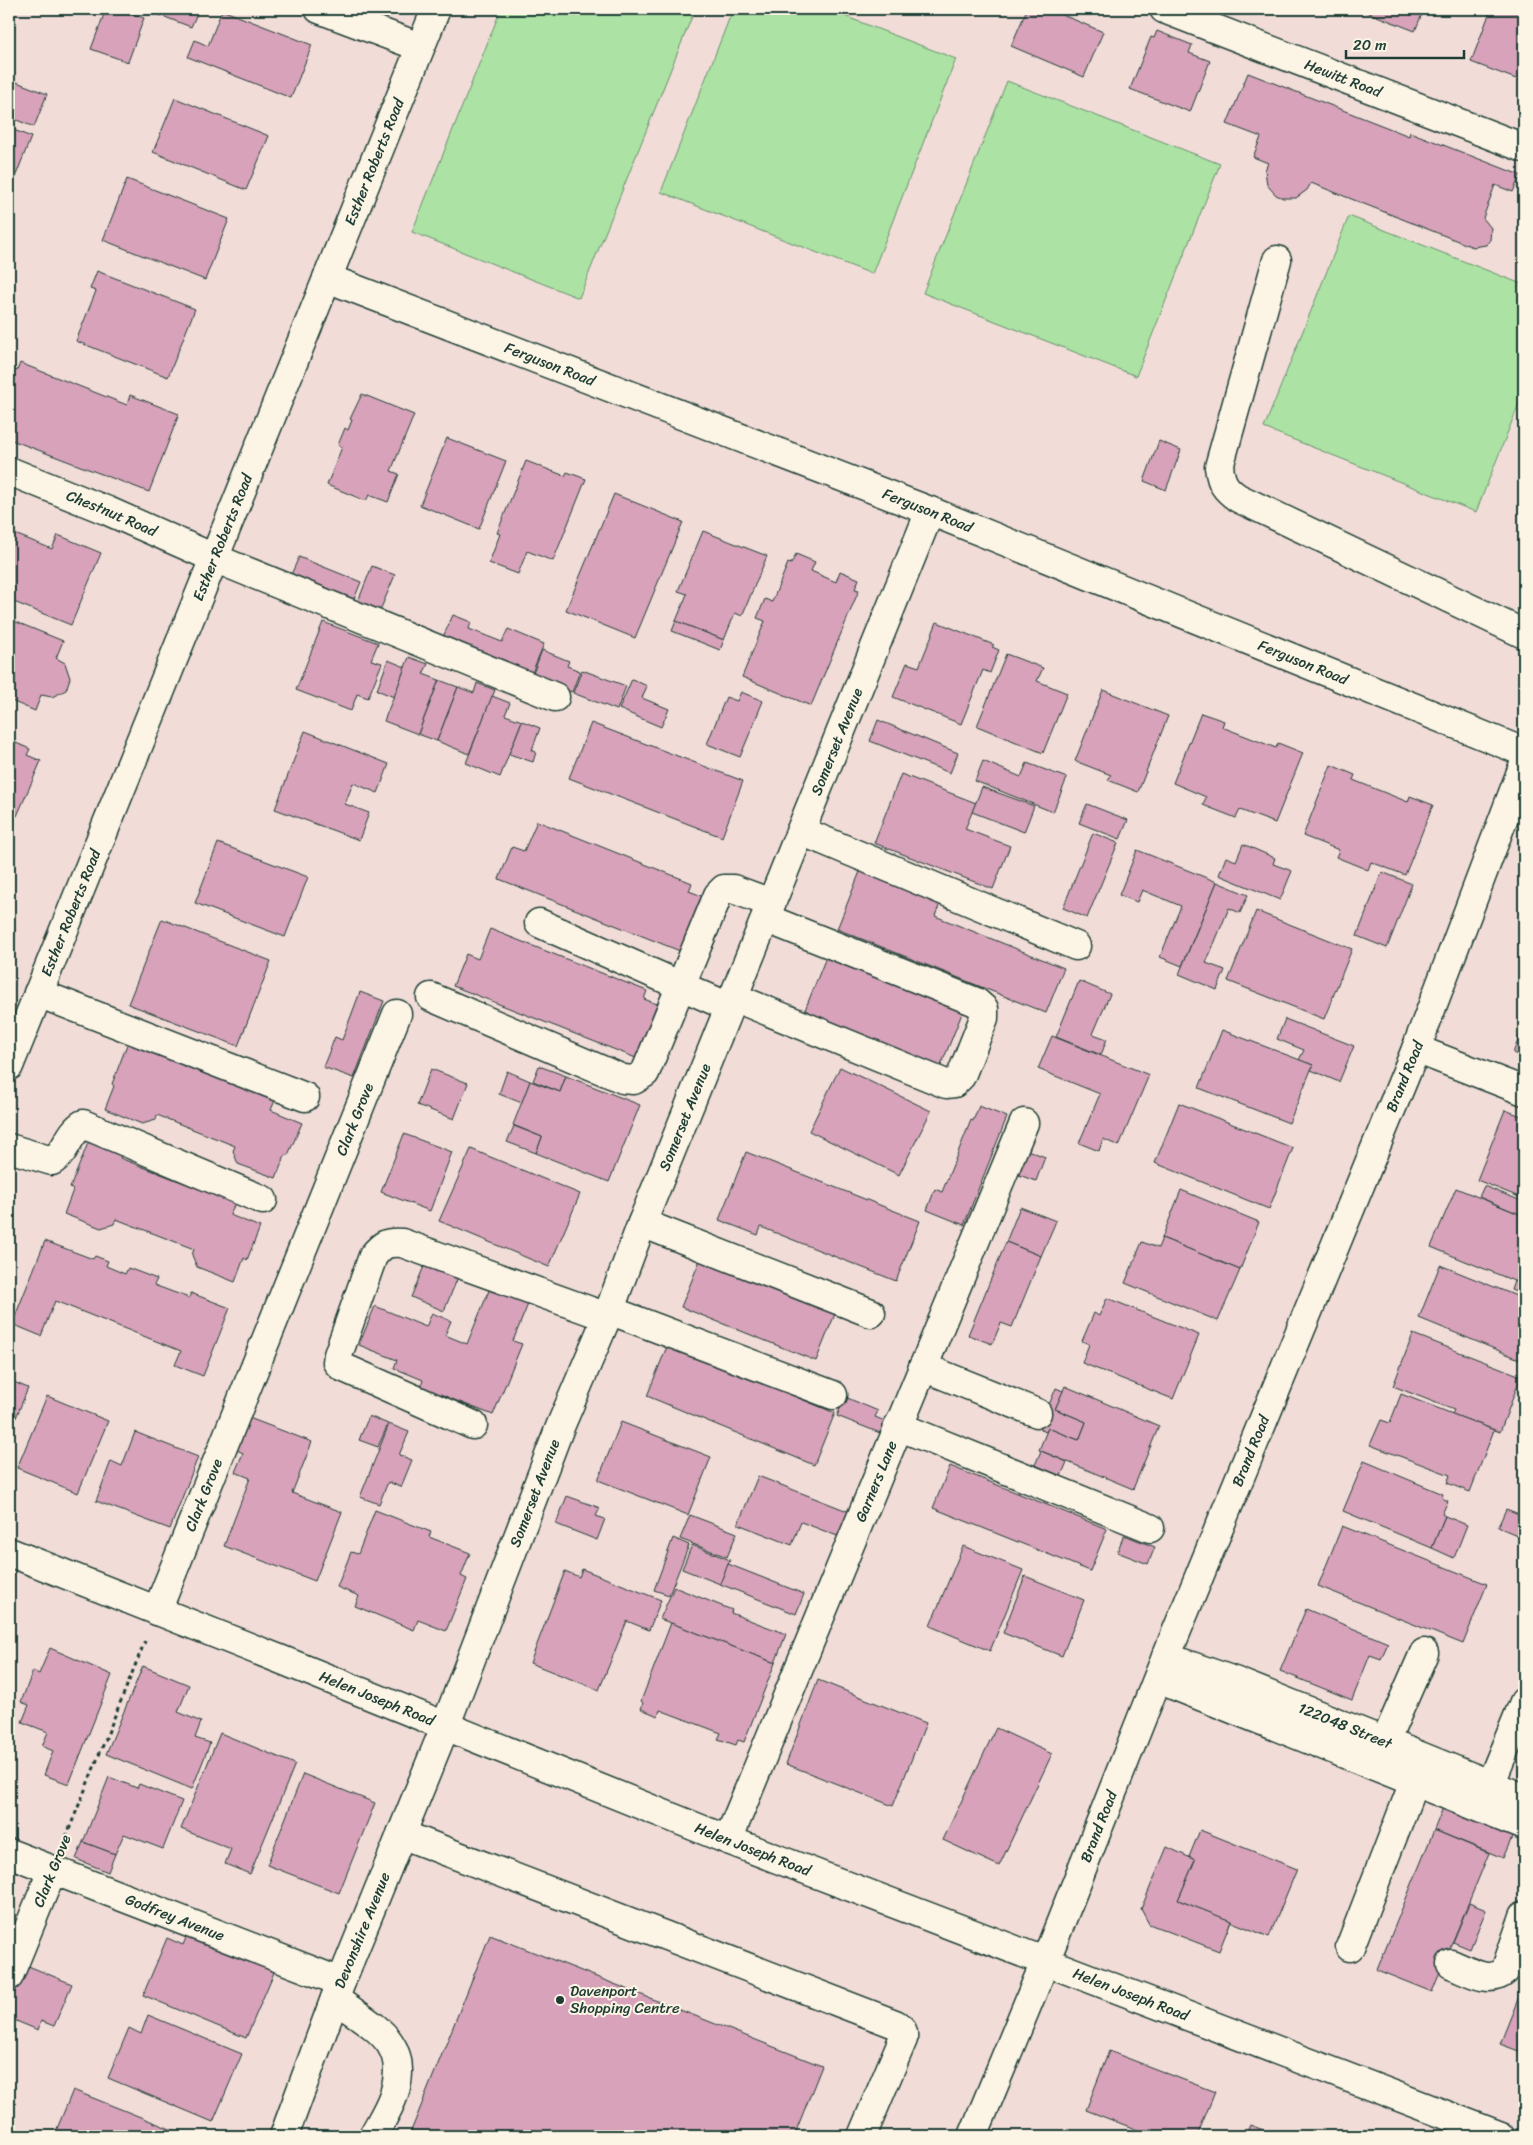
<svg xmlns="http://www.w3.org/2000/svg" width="1533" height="2145" font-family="Sriracha,sans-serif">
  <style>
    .green { fill: #ace2a4; stroke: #66906c }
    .building { fill: #d7a2ba; stroke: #1f3d34 }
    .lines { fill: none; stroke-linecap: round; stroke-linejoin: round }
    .minor-casing { stroke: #1f3d34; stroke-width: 31 }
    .path { stroke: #1f3d34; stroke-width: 3; stroke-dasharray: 4 4; stroke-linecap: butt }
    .minor { stroke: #fcf5e5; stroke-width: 28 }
    .poi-dot { fill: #1f3d34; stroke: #fcf5e5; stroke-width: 2 }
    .labels { text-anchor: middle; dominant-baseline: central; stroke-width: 4; stroke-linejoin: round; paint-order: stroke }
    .street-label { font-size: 15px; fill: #1f3d34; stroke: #fcf5e5 }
    .poi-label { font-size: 15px; fill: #1f3d34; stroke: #fcf5e5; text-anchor: start }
  </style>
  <rect width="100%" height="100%" fill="#f1dcd8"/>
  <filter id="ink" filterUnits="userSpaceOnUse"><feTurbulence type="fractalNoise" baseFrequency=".02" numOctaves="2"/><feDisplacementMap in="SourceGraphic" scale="10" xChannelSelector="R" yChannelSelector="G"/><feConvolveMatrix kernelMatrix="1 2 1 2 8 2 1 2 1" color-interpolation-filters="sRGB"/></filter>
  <g filter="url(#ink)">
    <g class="green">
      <path d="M501,9H695L579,298L412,232Z"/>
      <path d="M733,9H826L956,59L872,274L661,192Z"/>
      <path d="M1007,81L1220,164L1136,376L923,293Z"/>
      <path d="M1349,216L1524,285V391L1476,512L1264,428Z"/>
    </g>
    <g class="building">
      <path d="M106,9H120L144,18L128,62L91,49Z"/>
      <path d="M159,9H199L191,27L157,14Z"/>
      <path d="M1027,9H1049L1103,32L1084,77L1011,46Z"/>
      <path d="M1359,9H1424L1415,31Z"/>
      <path d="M1491,9H1524V82L1471,62Z"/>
      <path d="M222,10L312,45L291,98L188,57L195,40L208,46Z"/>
      <path d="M1157,31L1192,45L1189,53L1210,61L1190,112L1130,89L1151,37L1154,38Z"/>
      <path d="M1248,73L1409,136L1410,132L1520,175L1513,192L1495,185L1483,218L1491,228L1490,240L1486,245L1473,247L1311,183L1307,190L1296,198H1283L1276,195L1267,185L1265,170L1268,163L1253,157L1261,137L1227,124Z"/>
      <path d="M9,79L47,94L34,127L9,117Z"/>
      <path d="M175,98L269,136L246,190L153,152Z"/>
      <path d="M9,128L31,137L9,193Z"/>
      <path d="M127,179L229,219L205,280L103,240Z"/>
      <path d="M97,271L195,309L168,377L76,341L96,291L90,289Z"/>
      <path d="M20,363L127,405L130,395L179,414L149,492L9,439V368L17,371Z"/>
      <path d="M362,394L414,415L391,471L399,474L388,502L369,495L366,501L327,485L342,447L338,445L345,428L348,430L352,420L350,419Z"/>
      <path d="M447,438L506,461L479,529L420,505Z"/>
      <path d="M1159,441L1181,450L1166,490L1144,481Z"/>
      <path d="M526,461L565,476L567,472L586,479L553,561L527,551L518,574L489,563L500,534L497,533Z"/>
      <path d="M614,494L683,522L635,638L566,610Z"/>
      <path d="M703,531L767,556L742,616L735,613L724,640L676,621L687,594L678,591Z"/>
      <path d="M15,534L52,549L58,535L101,553L71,625L9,600V550Z"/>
      <path d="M796,554L815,562L811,571L836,582L840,571L859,579L855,589L859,590L811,706L742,677L765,621L757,618L765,599L772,602L788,563L791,564Z"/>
      <path d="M299,557L361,582L352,604L289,579Z"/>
      <path d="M372,566L395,575L379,613L357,604Z"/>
      <path d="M453,615L471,622L469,629L502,642L508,629L544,644L531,675L442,639Z"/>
      <path d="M9,619L63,641L56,658L65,663L70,678L66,690L52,697L41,695L35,711L9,700Z"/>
      <path d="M676,621L724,640L720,650L672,631Z"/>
      <path d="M323,622L378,643L371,660L382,663L368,698L357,694L351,711L296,690Z"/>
      <path d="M937,622L994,645L992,647L999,650L990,673L983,670L961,724L893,697L907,663L919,667Z"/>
      <path d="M542,650L569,661L567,666L580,671L572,692L532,676Z"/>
      <path d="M1006,654L1043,668L1037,681L1067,693L1043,753L977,726Z"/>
      <path d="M409,657L428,664L423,674L439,680L418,734L384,721Z"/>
      <path d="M388,660L405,667L394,697L377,690Z"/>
      <path d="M582,670L626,686L617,710L573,693Z"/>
      <path d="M632,679L647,686L642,698L669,709L661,727L619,709Z"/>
      <path d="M439,680L458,687L437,741L418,734Z"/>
      <path d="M477,683L495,690L469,754L437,741L458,687L474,693Z"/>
      <path d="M1103,690L1168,716L1138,792L1108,780L1111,775L1075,761Z"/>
      <path d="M741,692L763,701L740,757L707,744L726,697L737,701Z"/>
      <path d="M492,696L510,703L505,715L522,721L500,777L466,763Z"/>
      <path d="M1201,713L1224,721L1222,727L1276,748L1278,743L1303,753L1275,823L1240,810L1236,818L1203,805L1206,797L1173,783Z"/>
      <path d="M878,720L958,753L950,773L870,741Z"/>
      <path d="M522,721L540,728L532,750L536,752L533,762L509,754Z"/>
      <path d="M591,723L743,781L722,837L569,778Z"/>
      <path d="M305,731L389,764L378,793L353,783L345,804L369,813L359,840L275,809Z"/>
      <path d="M9,740L30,749L27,755L41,761L17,816L9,813Z"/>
      <path d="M983,761L1021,777L1027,763L1067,778L1053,812L975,781Z"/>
      <path d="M1331,765L1355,775L1353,780L1408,802L1410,796L1433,805L1405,875L1371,862L1368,870L1336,857L1339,850L1303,836Z"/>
      <path d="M901,774L976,803L965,829L1010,846L993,889L874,843Z"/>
      <path d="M982,787L1034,806L1024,832L972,812Z"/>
      <path d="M1087,804L1128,820L1120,839L1079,823Z"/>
      <path d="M537,821L692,883L689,891L702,896L680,951L499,879L512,847L524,851Z"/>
      <path d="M1093,833L1118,843L1087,918L1063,908Z"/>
      <path d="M218,843L308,877L285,937L195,903Z"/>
      <path d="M1243,844L1275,858L1273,864L1292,871L1280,900L1219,875L1226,857L1236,861Z"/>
      <path d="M1137,850L1217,882L1182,966L1160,957L1181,906L1142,890L1137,902L1119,895Z"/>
      <path d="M863,864L943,896L935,916L1064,968L1046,1013L837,929Z"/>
      <path d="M1382,872L1412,884L1387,948L1357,936Z"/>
      <path d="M1217,882L1248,895L1240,913L1229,908L1206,963L1225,970L1217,990L1179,974Z"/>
      <path d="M1256,911L1352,949L1324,1019L1228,981Z"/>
      <path d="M162,919L271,961L238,1046L128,1004Z"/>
      <path d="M490,929L647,991L644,999L657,1004L636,1058L453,986L466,954L478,959Z"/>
      <path d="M828,952L965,1006L938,1073L801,1020Z"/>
      <path d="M1079,981L1110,994L1093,1034L1107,1039L1101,1055L1056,1037Z"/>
      <path d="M360,992L384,1001L354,1078L323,1067L335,1037L342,1040Z"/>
      <path d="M1285,1019L1354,1046L1339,1082L1311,1070L1313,1065L1299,1060L1304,1050L1277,1039Z"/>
      <path d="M1524,1025V1058L1513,1053Z"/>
      <path d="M1222,1030L1313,1065L1289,1123L1199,1088Z"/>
      <path d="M131,1034L276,1098L271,1110L302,1123L288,1155H285L276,1178L238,1164L233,1151L235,1146L157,1115L156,1120L142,1124L105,1109L114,1086L112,1084Z"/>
      <path d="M1052,1036L1149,1075L1119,1146L1103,1139L1099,1151L1079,1143L1100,1094L1038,1069Z"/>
      <path d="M539,1066L566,1076L560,1092L533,1081Z"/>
      <path d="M840,1067L931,1111L899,1175L809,1131Z"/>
      <path d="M431,1069L468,1083L454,1119L417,1105Z"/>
      <path d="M507,1071L530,1081L522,1103L499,1094Z"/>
      <path d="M566,1076L640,1105L609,1182L536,1153L542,1137L513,1125L530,1081L560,1092Z"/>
      <path d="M1179,1103L1293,1148L1269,1209L1155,1163Z"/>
      <path d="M979,1106L1007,1117L964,1225L927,1210L935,1189L942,1192L971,1120L973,1121Z"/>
      <path d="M1505,1110L1524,1117V1199L1477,1180Z"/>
      <path d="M514,1126L542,1137L536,1153L507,1142Z"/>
      <path d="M404,1134L452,1152L430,1211L381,1192Z"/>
      <path d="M90,1138L123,1151L120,1158L235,1203L230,1215L260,1227L247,1260L244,1258L235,1282L197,1267L192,1255L194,1249L116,1219L114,1224L101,1228L64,1214L73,1190L70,1188Z"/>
      <path d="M471,1149L580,1194L549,1267L439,1221Z"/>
      <path d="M1025,1149L1045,1157L1036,1181L1016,1174Z"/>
      <path d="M746,1152L920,1221L896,1281L761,1227L758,1235L719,1220Z"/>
      <path d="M1484,1186L1524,1202V1216L1479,1197Z"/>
      <path d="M1456,1188L1524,1216V1285L1431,1247Z"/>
      <path d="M1181,1190L1259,1222L1240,1270L1162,1238Z"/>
      <path d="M1020,1207L1056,1221L1041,1256L1006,1242Z"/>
      <path d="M1162,1238L1240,1270L1218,1321L1125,1283L1142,1242L1158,1248Z"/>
      <path d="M45,1241L93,1259L95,1256L108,1261L106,1266L125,1274L128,1268L157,1279L154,1285L189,1298L191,1293L230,1308L203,1376L175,1365L181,1351L55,1301L41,1336L12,1324Z"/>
      <path d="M1006,1242L1041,1256L1012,1327L1001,1323L992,1344L968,1335Z"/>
      <path d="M702,1255L837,1309L816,1361L681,1307Z"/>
      <path d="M425,1264L458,1277L444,1311L411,1297Z"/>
      <path d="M1440,1265L1524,1299V1361L1419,1318Z"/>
      <path d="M1514,1281L1524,1285V1295L1511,1290Z"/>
      <path d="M490,1288L528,1304L513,1341L522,1344L493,1415L421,1387L423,1380L394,1368L397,1360L359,1345L375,1306L426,1327L432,1313L451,1321L445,1335L467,1344Z"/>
      <path d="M1107,1298L1199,1335L1173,1399L1082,1363L1089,1344L1082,1341L1094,1313L1099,1316Z"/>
      <path d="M1413,1334L1521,1376L1500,1432L1452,1414L1454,1410L1393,1386Z"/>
      <path d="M668,1344L835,1413L814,1465L647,1396Z"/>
      <path d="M9,1380L28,1388L9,1435Z"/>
      <path d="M1065,1386L1159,1426L1133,1489L1039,1450L1048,1428L1079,1440L1086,1422L1055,1409Z"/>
      <path d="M1056,1388L1063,1391L1055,1409L1086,1422L1079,1440L1048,1428L1046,1432L1039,1429Z"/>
      <path d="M1401,1394L1494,1430L1470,1492L1447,1483L1450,1475L1370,1445L1381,1420L1390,1423Z"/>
      <path d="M47,1396L108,1421L78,1493L17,1468Z"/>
      <path d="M845,1397L878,1411L875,1417L885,1421L880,1433L837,1416Z"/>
      <path d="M369,1416L388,1424L378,1447L359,1440Z"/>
      <path d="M249,1418L312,1442L292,1493L342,1512L315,1581L224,1546L250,1478L235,1472L243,1453L237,1450Z"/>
      <path d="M621,1422L711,1457L688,1515L598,1480Z"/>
      <path d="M389,1424L409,1432L399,1455L412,1460L401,1487L388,1482L379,1504L360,1497Z"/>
      <path d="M135,1432L198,1457L170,1529L96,1501L111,1461L122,1466Z"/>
      <path d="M1041,1451L1067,1462L1061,1476L1035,1465Z"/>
      <path d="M1364,1461L1443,1494L1442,1498L1448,1501L1442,1514L1445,1516L1432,1548L1343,1511Z"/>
      <path d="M950,1466L1107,1529L1090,1571L933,1508Z"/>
      <path d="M758,1476L850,1512L840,1537L801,1522L792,1545L738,1524Z"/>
      <path d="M567,1496L600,1508L596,1516L605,1519L597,1540L556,1524Z"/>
      <path d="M1506,1509L1524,1516V1538L1498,1527Z"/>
      <path d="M375,1510L431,1532L429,1537L470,1553L461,1576L467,1579L446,1631L418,1620L414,1630L355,1606L359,1596L337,1587L351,1552L358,1554Z"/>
      <path d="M690,1515L737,1533L727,1557L680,1539Z"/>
      <path d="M1445,1516L1467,1525L1454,1558L1432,1548Z"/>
      <path d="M1342,1526L1487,1584L1463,1644L1318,1586Z"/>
      <path d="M1124,1535L1155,1547L1148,1564L1117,1552Z"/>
      <path d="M673,1538L689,1545L669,1595L654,1590Z"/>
      <path d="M692,1545L730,1560L720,1584L682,1569Z"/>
      <path d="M963,1546L1023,1570L990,1651L930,1626Z"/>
      <path d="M728,1564L804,1594L796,1614L720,1584Z"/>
      <path d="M582,1569L661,1600L649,1630L627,1621L599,1690L530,1663L565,1571L579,1577Z"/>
      <path d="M1025,1576L1084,1600L1062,1656L1003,1633Z"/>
      <path d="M674,1587L732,1610L731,1613L786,1634L775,1663L660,1619Z"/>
      <path d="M1306,1609L1388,1643L1381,1659L1370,1655L1352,1700L1280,1671Z"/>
      <path d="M671,1623L775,1663L744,1742L738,1740L736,1745L718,1739L721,1733L660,1710L658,1716L641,1709L643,1703L641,1701Z"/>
      <path d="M50,1648L112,1675L69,1784L44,1775L53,1751L42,1746L48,1732L22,1722L29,1705L21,1702L33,1671L39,1674Z"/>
      <path d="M143,1666L189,1685L178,1712L201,1722L195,1738L210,1743L192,1789L106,1754Z"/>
      <path d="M818,1680L926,1723L893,1806L786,1764Z"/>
      <path d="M996,1728L1052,1754L999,1866L943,1840Z"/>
      <path d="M220,1733L295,1764L250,1874L225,1864L231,1849L181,1829Z"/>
      <path d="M303,1774L375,1803L339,1893L267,1865Z"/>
      <path d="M109,1777L137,1788L139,1784L182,1801L163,1849L124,1834L115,1854L83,1842Z"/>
      <path d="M1444,1805L1514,1833L1503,1858L1434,1830Z"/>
      <path d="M1200,1830L1297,1869L1269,1937L1178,1900L1195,1860L1189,1857Z"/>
      <path d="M1434,1830L1489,1853L1432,1992L1377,1970Z"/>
      <path d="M83,1842L115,1854L108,1872L76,1859Z"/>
      <path d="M1167,1847L1195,1860L1178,1900L1231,1921L1219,1951L1149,1924L1141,1909Z"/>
      <path d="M1469,1903L1486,1910L1470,1949L1453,1942Z"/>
      <path d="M188,1933L275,1970L246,2038L143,1995L167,1938L183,1945Z"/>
      <path d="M490,1935L822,2066L794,2136H409Z"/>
      <path d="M26,1965L72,1984L54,2026L41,2021L38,2030L9,2018V2006Z"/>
      <path d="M1522,1989L1524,1990V2053L1500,2044Z"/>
      <path d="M148,2015L242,2054L213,2122L108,2078L129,2028L141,2034Z"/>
      <path d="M1109,2051L1215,2092L1197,2136H1153L1086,2110Z"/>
      <path d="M73,2090L188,2136H54Z"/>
      <path d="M1250,2125L1279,2136H1245Z"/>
    </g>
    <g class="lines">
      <defs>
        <g id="minor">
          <path d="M319,9L420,47"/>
          <path id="s1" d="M1164,9L1524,148"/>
          <path d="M1277,260L1219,467C1221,483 1225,489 1238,498L1524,634"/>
          <path id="s2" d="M327,278L930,511L1524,752"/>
          <path id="s3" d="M9,471L108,511L214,558L555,697"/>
          <path d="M801,831L1076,946"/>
          <path d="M539,923L729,1007"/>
          <path d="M38,993L305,1097"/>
          <path d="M431,997L623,1079L634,1080L645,1073L718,895L724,889H733L771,903"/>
          <path d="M733,997L946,1084L954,1083L961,1076L984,1018V1009L976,1002L765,918"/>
          <path d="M1416,1049L1524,1091"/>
          <path id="s4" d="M9,1066L436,9"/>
          <path d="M9,1148L52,1161C67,1152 68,1133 83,1124L263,1200"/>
          <path d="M642,1223L871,1313"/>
          <path d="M609,1310L833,1395"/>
          <path d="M923,1367L1037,1413"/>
          <path d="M473,1425L342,1367L337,1362L338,1355L373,1256C383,1244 386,1242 402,1243L607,1317"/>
          <path d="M898,1426L1150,1528"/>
          <path id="s5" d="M9,1552L282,1660L728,1840L1501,2136"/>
          <path id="s6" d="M157,1611L397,1014"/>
          <path id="s7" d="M1166,1657L1237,1682L1524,1798"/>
          <path d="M1158,1679L1524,1826"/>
          <path d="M1385,1742L1424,1653"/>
          <path d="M1490,1785L1524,1702"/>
          <path d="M401,1834L895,2024C902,2028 904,2031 903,2039L862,2136"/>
          <path id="s8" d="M728,1840L1024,1123"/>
          <path id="s9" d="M9,1853L341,1982"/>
          <path d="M1350,1947L1414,1782"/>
          <path d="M1451,1964C1469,1971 1489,1985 1505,1971L1524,1916"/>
          <path d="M9,1976L52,1871"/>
          <path d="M335,1999C372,2026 411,2041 394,2094C389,2109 380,2123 373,2136"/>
          <path id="s10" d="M284,2136L341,1982L445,1727L560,1427L607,1317L642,1223L930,511"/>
          <path id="s11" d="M973,2136L1045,1962L1166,1657L1416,1049L1524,764"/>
        </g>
      </defs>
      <use href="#minor" class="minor-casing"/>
      <path class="path" d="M66,1837L145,1641"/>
      <use href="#minor" class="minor"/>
    </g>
  </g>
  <circle class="poi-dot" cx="560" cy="2000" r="5"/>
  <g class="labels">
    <g class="street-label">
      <text stroke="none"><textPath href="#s1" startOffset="192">Hewitt Road</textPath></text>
      <text stroke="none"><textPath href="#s4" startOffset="975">Esther Roberts Road</textPath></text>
      <text stroke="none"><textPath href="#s2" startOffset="239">Ferguson Road</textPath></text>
      <text stroke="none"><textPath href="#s2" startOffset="644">Ferguson Road</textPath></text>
      <text stroke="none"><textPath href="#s3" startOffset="111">Chestnut Road</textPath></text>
      <text stroke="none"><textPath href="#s4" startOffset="570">Esther Roberts Road</textPath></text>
      <text stroke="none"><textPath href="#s2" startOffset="1049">Ferguson Road</textPath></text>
      <text stroke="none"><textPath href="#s10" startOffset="1500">Somerset Avenue</textPath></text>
      <text stroke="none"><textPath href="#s4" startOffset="165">Esther Roberts Road</textPath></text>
      <text stroke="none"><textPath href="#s11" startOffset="1144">Brand Road</textPath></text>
      <text stroke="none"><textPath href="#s10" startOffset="1095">Somerset Avenue</textPath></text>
      <text stroke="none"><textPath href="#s6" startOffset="530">Clark Grove</textPath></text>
      <text stroke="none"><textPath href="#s11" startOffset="739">Brand Road</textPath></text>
      <text stroke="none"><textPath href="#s8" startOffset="388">Garners Lane</textPath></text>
      <text stroke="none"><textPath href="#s10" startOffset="690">Somerset Avenue</textPath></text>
      <text stroke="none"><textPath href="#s6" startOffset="125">Clark Grove</textPath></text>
      <text stroke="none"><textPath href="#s5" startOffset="396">Helen Joseph Road</textPath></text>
      <text stroke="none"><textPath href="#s7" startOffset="192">122048 Street</textPath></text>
      <text stroke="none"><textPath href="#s11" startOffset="334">Brand Road</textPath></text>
      <text stroke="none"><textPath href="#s5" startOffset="801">Helen Joseph Road</textPath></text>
      <text transform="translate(52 1871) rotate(-68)">Clark Grove</text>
      <text stroke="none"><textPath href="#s9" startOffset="178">Godfrey Avenue</textPath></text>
      <text stroke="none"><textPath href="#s10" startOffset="220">Devonshire Avenue</textPath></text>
      <text stroke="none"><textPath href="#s5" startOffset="1206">Helen Joseph Road</textPath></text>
    </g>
    <g class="poi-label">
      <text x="570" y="1991">Davenport<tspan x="570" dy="17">Shopping Centre</tspan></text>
    </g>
  </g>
  <rect width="1533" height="2145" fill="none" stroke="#fcf5e5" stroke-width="30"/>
  <rect x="15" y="15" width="1503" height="2115" fill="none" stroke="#1f3d34" stroke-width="2" filter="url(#ink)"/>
  <path d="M1346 50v8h118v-8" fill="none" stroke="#1f3d34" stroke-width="2.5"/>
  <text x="1353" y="50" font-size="15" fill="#1f3d34" stroke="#fcf5e5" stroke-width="4" paint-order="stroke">20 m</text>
</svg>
